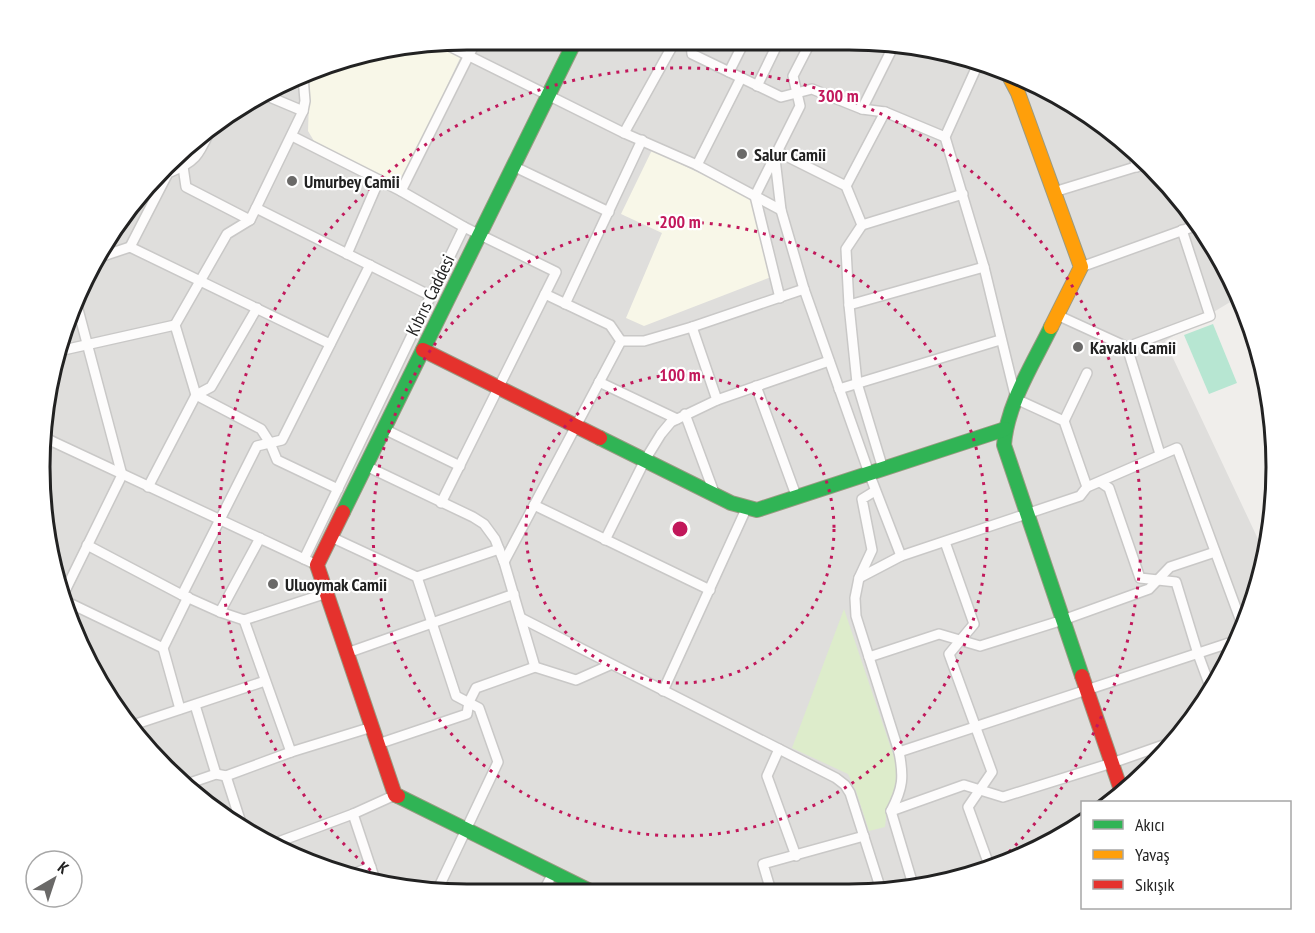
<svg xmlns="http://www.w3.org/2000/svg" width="1315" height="933" font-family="'PT Sans Narrow',sans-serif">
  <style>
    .residential { fill: #dfdedc }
    .education { fill: #f8f7e8 }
    .grass { fill: #ddeccb }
    .pitch { fill: #b7e6d2 }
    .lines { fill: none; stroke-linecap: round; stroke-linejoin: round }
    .street-casing { stroke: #c9c8c7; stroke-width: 12 }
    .fast-casing { stroke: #999a82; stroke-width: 16 }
    .slow-casing { stroke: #999a82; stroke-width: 16 }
    .jam-casing { stroke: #999a82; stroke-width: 16 }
    .street { stroke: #fdfcfc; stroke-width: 9 }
    .fast { stroke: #30b455; stroke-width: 14 }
    .slow { stroke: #ff9f0a; stroke-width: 14 }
    .jam { stroke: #e5322d; stroke-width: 14 }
    .ring { fill: none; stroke: #c2185b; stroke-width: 3; stroke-dasharray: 3 6 }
    .poi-dot { fill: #6a6968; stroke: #fff; stroke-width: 2 }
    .labels { text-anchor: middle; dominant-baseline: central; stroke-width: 4.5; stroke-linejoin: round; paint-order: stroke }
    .poi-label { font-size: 18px; font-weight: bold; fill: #222; stroke: #fff; text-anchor: start }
    .street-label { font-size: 18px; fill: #222; stroke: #fff }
    .rim { fill: none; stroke: #222; stroke-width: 3 }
    .centre { fill: #c2185b; stroke: #fff; stroke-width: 3 }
    .ring-label { font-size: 18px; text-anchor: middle; font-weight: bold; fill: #c2185b; stroke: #fff; stroke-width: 4.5; stroke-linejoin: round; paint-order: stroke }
  </style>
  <rect width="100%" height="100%" fill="#f0eeeb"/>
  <path class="residential" d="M467,39L932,47L1063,96L1170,184L1219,252L1237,298L1165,341L1265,554L1262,577L1232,655L1188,726L1131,788L1108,802H1082V820L1037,850L905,890L439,893L356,880L278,850L207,806L145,749L83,655L47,550L43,411L72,303L145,185L229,111L356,54Z"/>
  <g class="education">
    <path d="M435,43L461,56L403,180L396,184L314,141L308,131L310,74L356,54Z"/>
    <path d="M652,150L752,199L771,277L644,326L626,318L662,233L621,214Z"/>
  </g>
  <path class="grass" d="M844,609L900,775L887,808L885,827L869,831L856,791L848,774L792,748Z"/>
  <path class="pitch" d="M1213,324L1237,383L1209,394L1184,335Z"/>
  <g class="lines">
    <defs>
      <g id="street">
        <path d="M441,42L624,133L697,165L781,210"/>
        <path d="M691,43L692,54L781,97L812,89L862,109L885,112L945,137"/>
        <path d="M978,64L945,137L984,267L1016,399L1064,421L1087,487"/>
        <path d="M729,72L743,44"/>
        <path d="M303,77L305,101L303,111L256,208L250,220L227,234L175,325L196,395L261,429L270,443L277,460L338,489"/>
        <path d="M757,86L777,45"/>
        <path d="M265,95L303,111"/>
        <path d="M862,109L893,47"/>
        <path d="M624,133L674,43"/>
        <path d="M292,136L401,191L464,227L556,272L441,503"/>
        <path d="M778,152L846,186L862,225L846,249L849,305L857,383L883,469"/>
        <path d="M181,153L186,187L250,220"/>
        <path d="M1133,154L1137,167"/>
        <path d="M775,159L781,210L804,289L869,473L901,556"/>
        <path d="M697,165L741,78"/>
        <path d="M513,166L609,212"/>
        <path d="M846,186L885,112"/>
        <path d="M401,191L477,39"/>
        <path d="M1054,192L1145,164"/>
        <path d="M256,208L431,296"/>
        <path d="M862,225L963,194"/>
        <path d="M130,247L168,173C198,161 199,154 212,126"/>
        <path d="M347,254L379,180"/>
        <path d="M100,257L130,247L330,344"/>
        <path d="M1081,267L1192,227L1185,205"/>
        <path d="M545,294L610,325L621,341"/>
        <path d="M780,298L755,196L800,106L793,76L809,45"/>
        <path d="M565,304L642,140"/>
        <path d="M849,305L984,267"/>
        <path d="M1057,315L1127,347L1210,316L1182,230"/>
        <path d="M692,327L717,400"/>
        <path d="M621,341H644L692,327L804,289"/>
        <path d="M1127,347L1160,454"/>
        <path d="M59,351L175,325"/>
        <path d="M599,382L677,419"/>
        <path d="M756,386L797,498"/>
        <path d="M839,389L1000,340"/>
        <path d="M685,414L715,495"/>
        <path d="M1064,421L1087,373"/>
        <path d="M384,429L460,466"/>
        <path d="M43,437L317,565"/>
        <path d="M44,453L50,440"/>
        <path d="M366,466L473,517L484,524L495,539L504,562L535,667"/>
        <path d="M1100,482L1109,488L1140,578L1176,582L1198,654L1211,689"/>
        <path d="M148,487L196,395L211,387L257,308"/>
        <path d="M875,491L862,499L872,550L859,578L855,598L856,616L899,752C904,777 903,788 891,811L914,888"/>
        <path d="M534,505L710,590"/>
        <path d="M331,537L417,577L456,696L479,708L498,762L436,893"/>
        <path d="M605,540L645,460L661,434L671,422L717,400L829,361"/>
        <path d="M945,542L974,624L949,654L992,772L968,807L989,865"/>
        <path d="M87,545L182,595L220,612L244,620L327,593"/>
        <path d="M304,559L464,227"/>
        <path d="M504,562L621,341"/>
        <path d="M417,577L499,549"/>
        <path d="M859,578L901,556L1080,496L1087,487L1177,448L1243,627"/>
        <path d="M63,595L122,475L75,298"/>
        <path d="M182,595L257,446L282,440L370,265"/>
        <path d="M65,601L163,648"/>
        <path d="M220,612L260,538"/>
        <path d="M521,618L836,778L845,785L850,793L881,890"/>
        <path d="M244,620L291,752"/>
        <path d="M347,653L514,594"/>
        <path d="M869,657L939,634L980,646L1063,620L1149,589L1170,567L1215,552"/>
        <path d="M663,691L747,507"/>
        <path d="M195,705L216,774"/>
        <path d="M180,709L163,648L188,597"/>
        <path d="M130,726L265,681"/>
        <path d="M378,744L467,714L469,702L476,688L535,667L576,680L610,665"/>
        <path d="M779,749L767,776L796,856"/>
        <path d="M899,752L1238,640"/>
        <path d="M226,776L243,829"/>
        <path d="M184,785L216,774L226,776L291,752L372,727"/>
        <path d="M891,811L964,785L1003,797L1112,763L1175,741"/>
        <path d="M353,814L376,883"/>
        <path d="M270,845L353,814L395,795"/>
        <path d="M347,876L371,867"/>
        <path d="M771,891L763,864L864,836"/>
        <path d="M543,892L553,873"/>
      </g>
      <g id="fast">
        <path d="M1051,327C1033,364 1007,404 1004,445L1082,676"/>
        <path d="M600,438L731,503L757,510L1005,429"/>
        <path d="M343,512L575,41"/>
        <path d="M398,796L592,892"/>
      </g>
      <path id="slow" d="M1009,76L1018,93L1081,267L1051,327"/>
      <g id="jam">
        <path d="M423,350L600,438"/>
        <path d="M343,512L317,565L395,795L398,796"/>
        <path d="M1082,676L1122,793"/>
      </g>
    </defs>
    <use href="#street" class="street-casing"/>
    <use href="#fast" class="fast-casing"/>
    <use href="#slow" class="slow-casing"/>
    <use href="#jam" class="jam-casing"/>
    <use href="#street" class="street"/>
    <use href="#fast" class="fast"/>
    <use href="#slow" class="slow"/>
    <use href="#jam" class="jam"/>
  </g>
  <g class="ring">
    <circle cx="680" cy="529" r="154"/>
    <circle cx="680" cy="529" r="307"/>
    <path d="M384 882A461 461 0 1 1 1000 861"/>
  </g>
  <g class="poi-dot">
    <circle cx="742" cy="154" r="6"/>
    <circle cx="292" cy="181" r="6"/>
    <circle cx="1078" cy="347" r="6"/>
    <circle cx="273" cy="584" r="6"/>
  </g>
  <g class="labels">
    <g class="poi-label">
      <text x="754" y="154">Salur Camii</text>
      <text x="304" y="181">Umurbey Camii</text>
      <text x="1090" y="347">Kavaklı Camii</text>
      <text x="285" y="584">Uluoymak Camii</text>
    </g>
    <g class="street-label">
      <text transform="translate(430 295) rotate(-64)">Kıbrıs Caddesi</text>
    </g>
  </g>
  <path d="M0 0H1315V933H0ZM467 50H849A417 417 0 0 1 1266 467V467A417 417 0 0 1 849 884H467A417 417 0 0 1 50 467V467A417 417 0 0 1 467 50Z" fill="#fff" fill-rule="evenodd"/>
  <path class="rim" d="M467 50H849A417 417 0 0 1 1266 467V467A417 417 0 0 1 849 884H467A417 417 0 0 1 50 467V467A417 417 0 0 1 467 50Z"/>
  <circle cx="680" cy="529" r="9" class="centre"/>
  <g class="ring-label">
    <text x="838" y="102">300 m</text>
    <text x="680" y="228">200 m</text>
    <text x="680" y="381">100 m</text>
  </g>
  <rect x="1081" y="801" width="210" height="108" fill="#ffffff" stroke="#a7a7a7" stroke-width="1.5"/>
  <rect x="1093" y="820" width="30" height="9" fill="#30b455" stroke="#a7a7a7" stroke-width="1.5"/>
  <text x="1135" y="831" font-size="18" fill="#222222">Akıcı</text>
  <rect x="1093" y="850" width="30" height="9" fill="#ff9f0a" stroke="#a7a7a7" stroke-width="1.5"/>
  <text x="1135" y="861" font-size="18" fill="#222222">Yavaş</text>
  <rect x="1093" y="880" width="30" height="9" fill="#e5322d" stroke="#a7a7a7" stroke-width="1.5"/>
  <text x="1135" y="891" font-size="18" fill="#222222">Sıkışık</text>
  <g transform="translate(54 879) rotate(39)"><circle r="28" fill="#ffffff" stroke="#a7a7a7" stroke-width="1.5"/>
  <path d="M0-4.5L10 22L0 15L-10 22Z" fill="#6a6968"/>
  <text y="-9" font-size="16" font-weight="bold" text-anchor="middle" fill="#222222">K</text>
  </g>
</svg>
